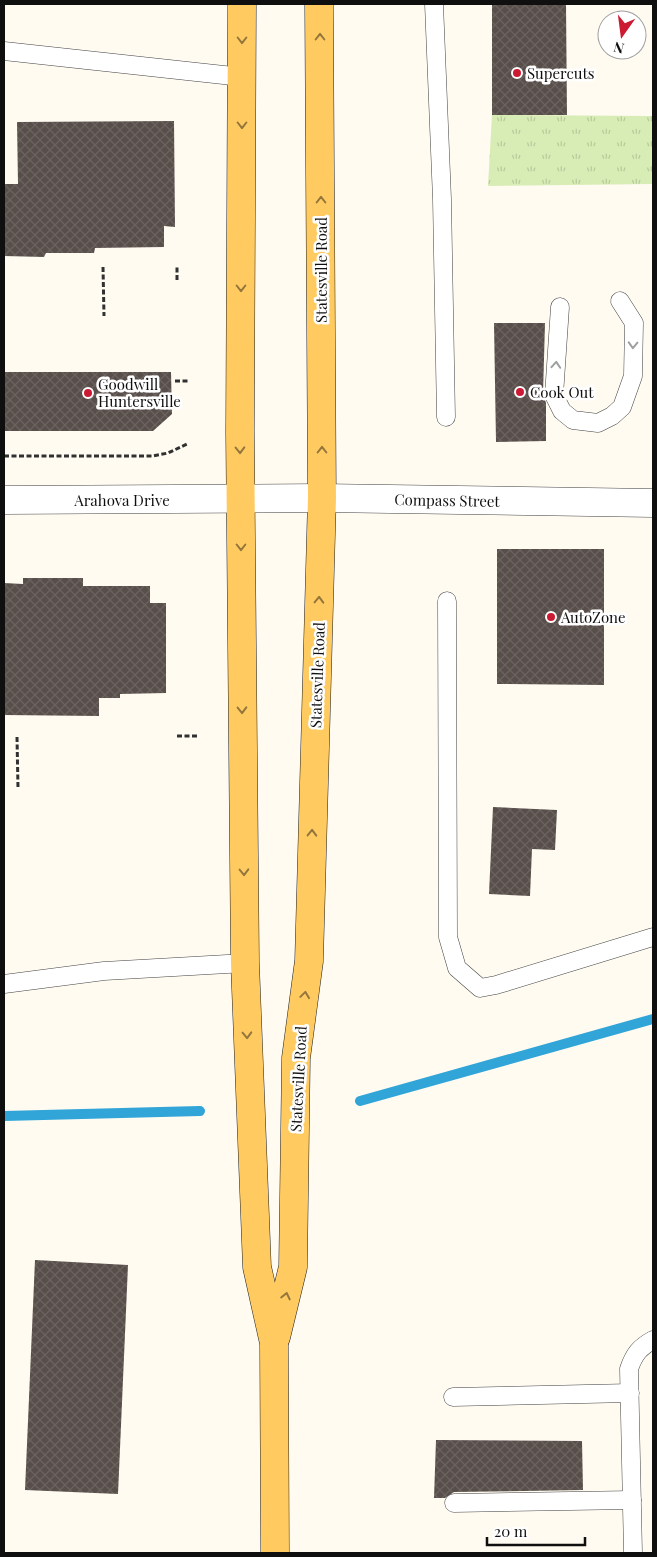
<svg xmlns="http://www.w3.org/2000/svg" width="657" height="1557" font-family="'Playfair Display',serif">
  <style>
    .grass { fill: url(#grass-tufts) }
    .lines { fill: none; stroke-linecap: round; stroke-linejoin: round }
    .stream { stroke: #31a4d8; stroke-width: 10 }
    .building { fill: url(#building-cross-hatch) }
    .lane-casing { stroke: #424242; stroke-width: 19 }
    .street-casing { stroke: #424242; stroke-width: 29 }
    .primary-casing { stroke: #202020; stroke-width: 29 }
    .path { stroke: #313131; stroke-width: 3; stroke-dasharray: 5 2.5; stroke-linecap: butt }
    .lane { stroke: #fff; stroke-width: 18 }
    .street { stroke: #fff; stroke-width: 28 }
    .primary { stroke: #ffcb61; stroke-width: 28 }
    .oneway { stroke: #93763c }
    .oneway2 { stroke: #9f9f9f }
    .poi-dot { fill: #cb1a32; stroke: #fff; stroke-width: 2 }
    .labels { text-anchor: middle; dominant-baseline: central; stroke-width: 5; stroke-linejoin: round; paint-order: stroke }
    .poi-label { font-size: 15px; fill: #0f0f0f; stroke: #fff; text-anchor: start }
    .street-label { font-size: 15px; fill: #0f0f0f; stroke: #fff }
  </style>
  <defs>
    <pattern id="grass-tufts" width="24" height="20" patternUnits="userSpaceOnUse" patternTransform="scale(1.25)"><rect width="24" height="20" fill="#d8edb6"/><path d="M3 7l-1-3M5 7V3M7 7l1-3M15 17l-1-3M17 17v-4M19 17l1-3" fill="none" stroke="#b8ca9b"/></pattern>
    <pattern id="building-cross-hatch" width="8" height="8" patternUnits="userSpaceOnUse" patternTransform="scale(1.25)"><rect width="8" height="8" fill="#584e4a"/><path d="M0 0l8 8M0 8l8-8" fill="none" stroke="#6b6360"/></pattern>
  </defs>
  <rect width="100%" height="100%" fill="#fffbf1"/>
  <path class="grass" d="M492,115L653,116V184L488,186Z"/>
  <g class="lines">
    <g class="stream">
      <path d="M360,1101L653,1019"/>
      <path d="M4,1116L200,1111"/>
    </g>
  </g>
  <g class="building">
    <path d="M492,4H566L567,115H492Z"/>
    <path d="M174,121L175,227L164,226V247L95,248L94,253H46L44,257L4,256V184H18L17,122Z"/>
    <path d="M494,323H545L543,394L546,403V441L496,442Z"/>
    <path d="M4,372H171L172,414L153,431H4Z"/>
    <path d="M497,549H604V685L497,684Z"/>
    <path d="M23,578H83V586H150V603H166V693L120,694V698H99V716L4,715V583L23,584Z"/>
    <path d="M493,807L557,810L555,850L532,849L530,896L489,894Z"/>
    <path d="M35,1260L128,1265L118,1494L25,1490Z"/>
    <path d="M436,1440L582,1441L583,1490L454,1492L445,1498H434Z"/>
  </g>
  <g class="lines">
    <defs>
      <g id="lane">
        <path d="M434,4L442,199L446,417"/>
        <path d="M4,51L242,77"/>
        <path d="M560,307L554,395L562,411L573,420L598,423L612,416L622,407L633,376L634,323L620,301"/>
        <path d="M447,601L448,937L457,968L480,988L496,985L653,937"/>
        <path d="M4,984L104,971L245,963"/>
        <path d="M453,1397L630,1393"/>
        <path d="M454,1503L632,1500"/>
        <path d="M633,1553L629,1369C634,1354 640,1347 653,1340"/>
      </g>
      <path id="street" d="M4,500L322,498L653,503"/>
      <g id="primary">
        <path d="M242,4L240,432L245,963L257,1267L274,1343L275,1553"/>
        <path d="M276,1337L293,1267L296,1058L309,961L322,498L319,4"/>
      </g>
    </defs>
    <use href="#lane" class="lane-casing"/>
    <use href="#street" class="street-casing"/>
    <use href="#primary" class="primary-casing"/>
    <g class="path">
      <path d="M103,267L104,316"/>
      <path d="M177,280V267"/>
      <path d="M175,381H190"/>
      <path d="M4,456H153L168,453L187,444"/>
      <path d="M177,736H197"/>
      <path d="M17,737L18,788"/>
    </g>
    <use href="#lane" class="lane"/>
    <use href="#street" class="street"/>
    <use href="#primary" class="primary"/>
  </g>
  <defs><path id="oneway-chevron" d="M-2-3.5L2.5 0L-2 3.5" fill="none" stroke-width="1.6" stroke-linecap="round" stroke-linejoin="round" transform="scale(1.25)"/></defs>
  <g class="oneway">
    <use href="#oneway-chevron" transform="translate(320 37) rotate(-90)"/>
    <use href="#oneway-chevron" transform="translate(242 40) rotate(90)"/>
    <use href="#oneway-chevron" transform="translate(242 125) rotate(90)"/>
    <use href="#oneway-chevron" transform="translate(321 200) rotate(-90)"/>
    <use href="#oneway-chevron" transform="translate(241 288) rotate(90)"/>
    <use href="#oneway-chevron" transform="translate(240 450) rotate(89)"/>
    <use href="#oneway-chevron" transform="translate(322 450) rotate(-90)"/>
    <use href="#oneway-chevron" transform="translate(241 547) rotate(90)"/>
    <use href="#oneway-chevron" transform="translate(319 600) rotate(-88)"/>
    <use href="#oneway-chevron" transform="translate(242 710) rotate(89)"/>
    <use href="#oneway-chevron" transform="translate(312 833) rotate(-89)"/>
    <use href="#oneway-chevron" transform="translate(244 872) rotate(89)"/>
    <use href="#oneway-chevron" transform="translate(305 995) rotate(-82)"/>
    <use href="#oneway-chevron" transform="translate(247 1035) rotate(88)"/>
    <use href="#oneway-chevron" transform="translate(286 1296) rotate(-77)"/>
  </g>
  <g class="oneway2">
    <use href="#oneway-chevron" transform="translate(633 345) rotate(92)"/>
    <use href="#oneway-chevron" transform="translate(556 365) rotate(-86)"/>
  </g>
  <g class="poi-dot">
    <circle cx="517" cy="73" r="5"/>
    <circle cx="520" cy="392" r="5"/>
    <circle cx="88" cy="393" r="5"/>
    <circle cx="551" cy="617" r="5"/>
  </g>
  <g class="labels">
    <g class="poi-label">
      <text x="527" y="73">Supercuts</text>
      <text x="98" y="384">Goodwill<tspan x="98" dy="17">Huntersville</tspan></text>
      <text x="530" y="392">Cook Out</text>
      <text x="561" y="617">AutoZone</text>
    </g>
    <g class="street-label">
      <text transform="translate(321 270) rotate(-90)">Statesville Road</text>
      <text x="122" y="500">Arahova Drive</text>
      <text transform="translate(447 500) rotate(1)">Compass Street</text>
      <text transform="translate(317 675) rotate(-88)">Statesville Road</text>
      <text transform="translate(298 1079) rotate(-87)">Statesville Road</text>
    </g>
  </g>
  <rect width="657" height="1557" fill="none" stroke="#0f0f0f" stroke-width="10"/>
  <g transform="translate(622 35) rotate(194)"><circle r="24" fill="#ffffff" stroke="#9f9f9f"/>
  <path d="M0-4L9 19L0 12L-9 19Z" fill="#cb1a32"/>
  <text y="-8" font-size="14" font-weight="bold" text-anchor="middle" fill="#0f0f0f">N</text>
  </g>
  <path d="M487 1537v8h98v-8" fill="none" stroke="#0f0f0f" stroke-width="2.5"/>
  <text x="494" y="1537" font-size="15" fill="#0f0f0f" stroke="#ffffff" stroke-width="4" paint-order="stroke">20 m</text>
</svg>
